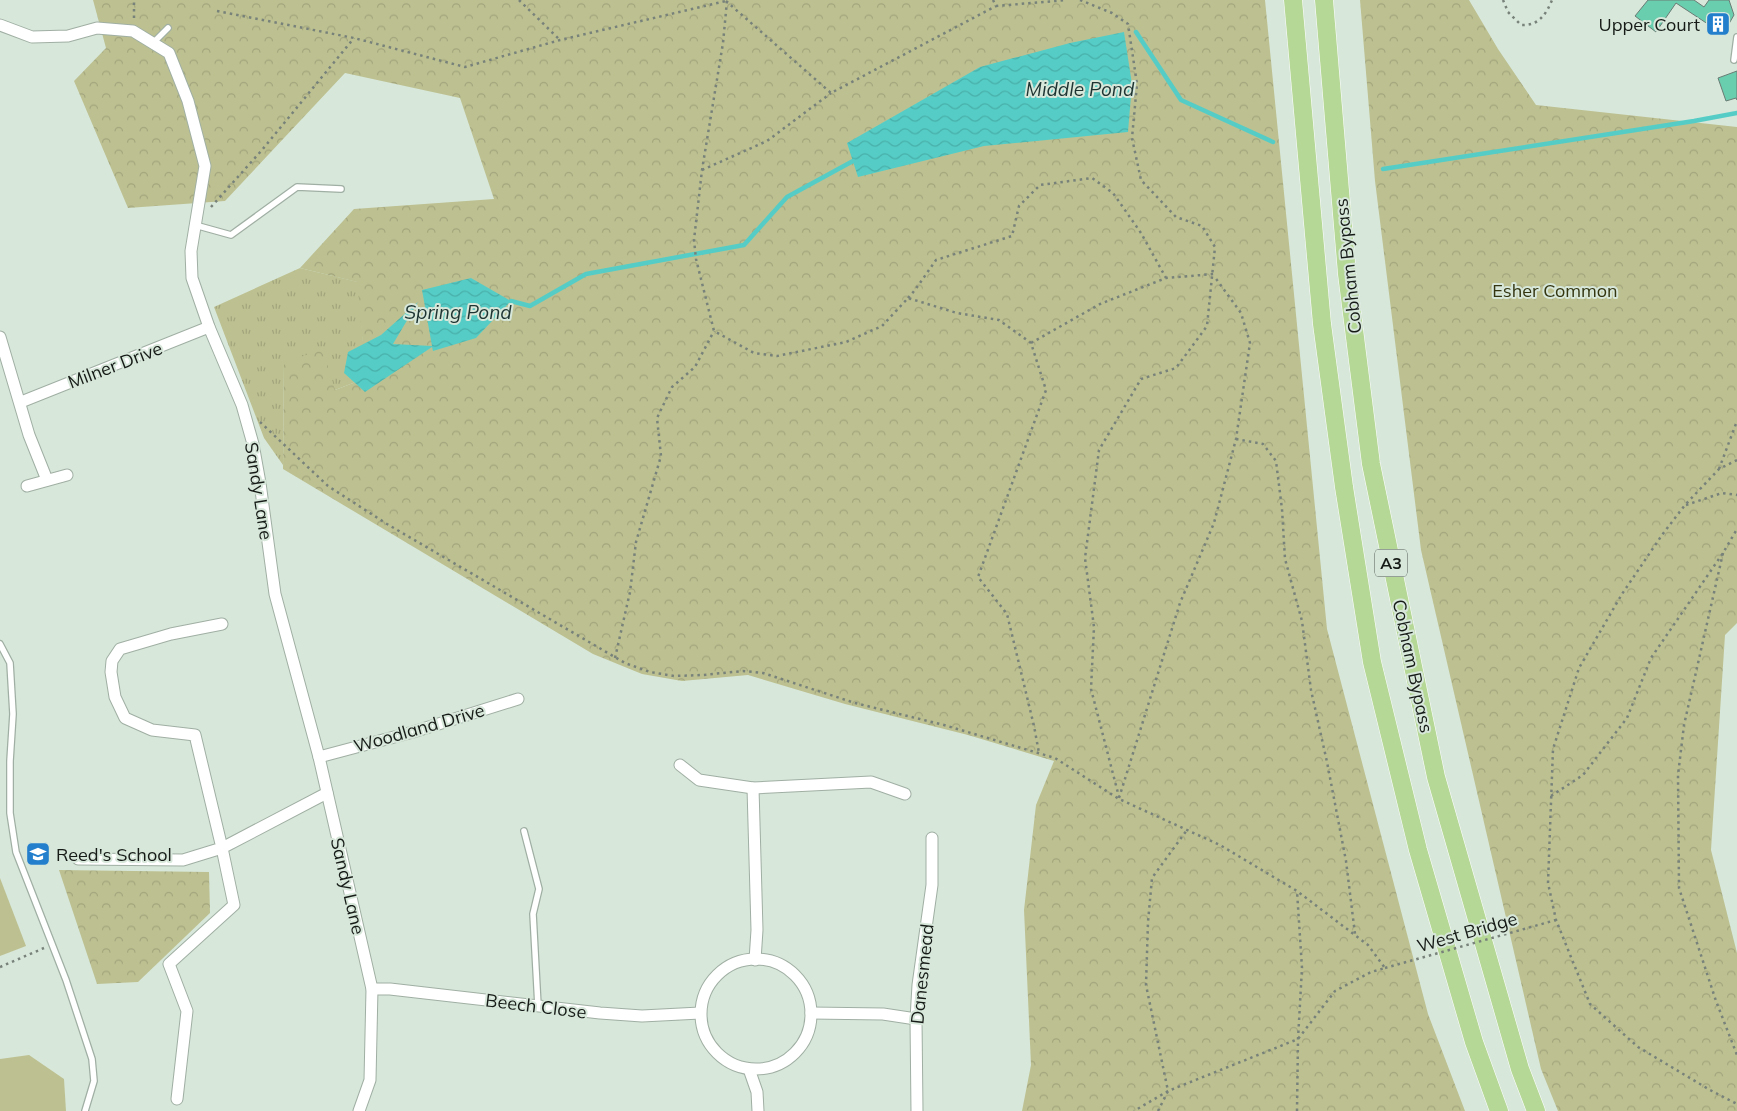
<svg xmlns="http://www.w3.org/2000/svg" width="1737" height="1111" font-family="Mulish,sans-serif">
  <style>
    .grass { fill: url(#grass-tufts) }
    .forest { fill: url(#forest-crowns) }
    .park { fill: #bdc191 }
    .water { fill: url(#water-waves) }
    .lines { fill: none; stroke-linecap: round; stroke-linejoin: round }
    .stream { stroke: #55cdc6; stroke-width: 4.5 }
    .building { fill: #69ceae; stroke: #6a7c75 }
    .service-casing { stroke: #a0afa3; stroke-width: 8 }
    .minor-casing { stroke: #a0afa3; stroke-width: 13 }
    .trunk-casing { stroke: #fff; stroke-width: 19 }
    .path { stroke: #78827a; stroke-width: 2.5; stroke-dasharray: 2.5 4; stroke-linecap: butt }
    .service { stroke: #fff; stroke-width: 5.5 }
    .minor { stroke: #fff; stroke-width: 11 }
    .trunk { stroke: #b6d897; stroke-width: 18 }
    .path-bridge { stroke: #78827a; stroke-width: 2.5; stroke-dasharray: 2.5 4; stroke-linecap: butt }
    .labels { text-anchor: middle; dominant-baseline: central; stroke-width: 4; stroke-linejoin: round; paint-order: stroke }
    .shield { fill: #d7e7da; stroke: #505852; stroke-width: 1 }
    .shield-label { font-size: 16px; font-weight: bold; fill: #161b17 }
    .poi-label { font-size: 18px; fill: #161b17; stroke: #d7e7da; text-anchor: end }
    .street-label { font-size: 18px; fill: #161b17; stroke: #d7e7da }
    .park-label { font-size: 18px; fill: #343611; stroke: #d7e7da }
    .water-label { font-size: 19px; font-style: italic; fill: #1e3432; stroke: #d7e7da }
  </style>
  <defs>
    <pattern id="grass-tufts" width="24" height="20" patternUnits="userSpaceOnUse" patternTransform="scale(1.25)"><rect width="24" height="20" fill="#bdc191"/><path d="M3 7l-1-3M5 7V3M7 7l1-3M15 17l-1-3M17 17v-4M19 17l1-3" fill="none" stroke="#a2a57c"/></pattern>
    <pattern id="forest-crowns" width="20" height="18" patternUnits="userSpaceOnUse" patternTransform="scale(1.25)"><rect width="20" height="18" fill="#bdc191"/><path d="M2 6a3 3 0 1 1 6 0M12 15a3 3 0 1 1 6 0" fill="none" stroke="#a2a57c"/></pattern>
    <pattern id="water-waves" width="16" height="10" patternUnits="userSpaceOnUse" patternTransform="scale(1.25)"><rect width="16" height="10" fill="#55cdc6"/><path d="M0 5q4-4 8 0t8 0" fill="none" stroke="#49afa9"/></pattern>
  </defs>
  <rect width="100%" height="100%" fill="#d7e7da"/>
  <path class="grass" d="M300,268L358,282L366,378L335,390L284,363L283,465L264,438L214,307Z"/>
  <g class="forest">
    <path d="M93,0H1265L1327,629L1428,1014L1465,1111H1022L1031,1065L1024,910L1036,805L1054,761L968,735L845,704L748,675L682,681L642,674L593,654L283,469L284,363L323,349L335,390L366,378L357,282L300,268L354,209L494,199L460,98L345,73L225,201L128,208L74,81L106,48Z"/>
    <path d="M1360,0H1469L1498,49L1536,105L1737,127V623L1725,635L1711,850L1737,953V1111H1558L1541,1069L1421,550L1375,181Z"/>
    <path d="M59,870L209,872L210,913L138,982L97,984Z"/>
  </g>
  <g class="park">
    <path d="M0,878L26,946L0,956Z"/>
    <path d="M29,1055L64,1079L66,1111H0V1059Z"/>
  </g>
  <g class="water">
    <path d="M1124,32L1132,84L1128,132L984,146L858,177L847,143L980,67L1070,43Z"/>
    <path d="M471,278L511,301L476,338L433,351L432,347L365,392L344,373L348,352L381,335L418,302L393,344L432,346L422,290Z"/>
  </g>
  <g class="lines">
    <g class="stream">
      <path d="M1136,32L1181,100L1273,142"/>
      <path d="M1383,169L1694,121L1737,113"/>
      <path d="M511,301L530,306L586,274L744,245L787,197L853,161"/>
    </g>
  </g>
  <g class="building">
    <path d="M1648,0H1694L1704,7L1709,0H1729L1734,15L1723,34L1676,3L1656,32L1635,16Z"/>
    <path d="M1737,71V100L1736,98L1726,101L1718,78Z"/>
  </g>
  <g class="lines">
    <defs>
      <g id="service">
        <path d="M153,43L168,28"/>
        <path d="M1734,60L1737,37"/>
        <path d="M195,225L231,235L297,187L341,189"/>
        <path d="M0,644L10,663L13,714L10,761V813L16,852L66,980L92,1059L94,1081L85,1111"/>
        <path d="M524,831L539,889L533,914L538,1006"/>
      </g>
      <g id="minor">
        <path d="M0,25L32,37L68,36L97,28L133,31L169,53L188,101L205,166L191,251L192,278L209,327L242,405L253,444L260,483L275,594L319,757L372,989L370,1080L359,1111"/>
        <path d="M0,337L29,435L47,480"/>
        <path d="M21,402L209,327"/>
        <path d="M27,486L67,475"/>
        <path d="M319,757L413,732L518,699"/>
        <path d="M680,765L699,780L753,788L871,782L905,794"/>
        <path d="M753,788L757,930L755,960"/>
        <path d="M78,859L183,860L222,848L195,735L152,730L125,718L115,697L111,672L112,661L120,649L171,634L222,624"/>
        <circle cx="756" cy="1014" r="55"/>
        <path d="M372,989H390L600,1013L642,1016L700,1013"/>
        <path d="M811,1013L883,1014L916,1019"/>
        <path d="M749,1069L757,1092L758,1111"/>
        <path d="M177,1099L187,1011L169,964L234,905L222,848L327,793"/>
        <path d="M917,1111L916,1019L918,985L932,885V838"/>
      </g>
      <g id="trunk">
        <path d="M1293,0L1322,324L1344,487L1372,662L1418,850L1474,1042L1499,1111"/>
        <path d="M1324,0L1347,274L1371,464L1436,777L1520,1069L1536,1111"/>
      </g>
    </defs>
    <use href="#service" class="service-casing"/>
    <use href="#minor" class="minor-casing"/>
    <use href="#trunk" class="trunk-casing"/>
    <g class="path">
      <path d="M519,0L560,40"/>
      <path d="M993,0L996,6L1067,0"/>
      <path d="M1080,0L1112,13L1128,24L1137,84L1132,138L1141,180L1176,217L1202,226L1215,247L1207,326L1176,368L1141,379L1099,450L1085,558L1094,627L1091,689L1119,797"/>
      <path d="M1503,0L1508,12L1521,25C1538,26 1546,15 1552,0"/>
      <path d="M726,1L831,93L996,6"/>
      <path d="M727,1L723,43L702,170L694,240L696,259L714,331L754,353L777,356L846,342L882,326L908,298L957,313L999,320L1031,343L1046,390L978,577L1007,614L1034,726L1039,753"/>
      <path d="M217,11L354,38L465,67L560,40L726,1"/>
      <path d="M134,18V0"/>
      <path d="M702,170L767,141L831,93"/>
      <path d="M211,207L262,150L354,38"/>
      <path d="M908,298L915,290L936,260L1012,236L1019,206L1040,185L1092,178L1113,193L1141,233L1166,278"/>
      <path d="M1031,343L1100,304L1166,278L1214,274"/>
      <path d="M260,422L328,486L387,524L625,663L650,672L674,676L703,675L743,671L763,673L855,703L944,725L1055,758L1119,799L1220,845L1297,891L1368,945L1385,968L1371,972L1335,991L1298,1039L1168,1091L1134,1111"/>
      <path d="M1236,439L1263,444L1276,461L1282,509L1285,559L1302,621L1311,690L1327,762L1346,861L1355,934"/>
      <path d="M1737,460L1719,469L1685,505L1662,535L1622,594L1579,668L1553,749L1548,883L1556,920L1590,1004L1638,1047L1710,1090L1737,1104"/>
      <path d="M1719,469L1737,421"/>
      <path d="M1686,505L1722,493L1737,495"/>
      <path d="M1723,553L1684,725L1678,775L1679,888L1716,1001L1737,1055"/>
      <path d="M615,658L630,592L636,542L661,456L657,418L672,387L695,367L714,331"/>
      <path d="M1551,796L1583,775L1627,718L1651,658L1723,553L1737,529"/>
      <path d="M1119,798L1180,603L1214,523L1236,439L1250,343L1241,313L1214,276"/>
      <path d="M0,967L44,948"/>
      <path d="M1158,1111L1168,1091L1146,985L1148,922L1152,878L1187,830"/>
      <path d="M1297,1111L1298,1039L1302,968L1297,891"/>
    </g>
    <use href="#service" class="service"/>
    <use href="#minor" class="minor"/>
    <use href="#trunk" class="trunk"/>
    <path class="path-bridge" d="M1385,968L1556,920"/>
  </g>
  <defs>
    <symbol id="building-square" viewBox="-11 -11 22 22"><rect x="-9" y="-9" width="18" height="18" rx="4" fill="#237fcc" stroke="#d7e7da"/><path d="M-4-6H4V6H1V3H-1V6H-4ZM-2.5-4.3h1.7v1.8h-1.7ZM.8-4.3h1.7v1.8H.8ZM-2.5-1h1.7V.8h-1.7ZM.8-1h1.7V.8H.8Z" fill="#fff"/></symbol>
    <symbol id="school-square" viewBox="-11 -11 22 22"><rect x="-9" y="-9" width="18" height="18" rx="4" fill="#237fcc" stroke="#d7e7da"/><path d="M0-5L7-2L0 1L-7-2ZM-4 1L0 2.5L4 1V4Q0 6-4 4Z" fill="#fff"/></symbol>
  </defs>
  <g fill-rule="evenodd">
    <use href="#building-square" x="1704" y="10" width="28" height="28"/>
    <use href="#school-square" x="24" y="840" width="28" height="28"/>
  </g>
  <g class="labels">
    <rect class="shield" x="1375" y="549.5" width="32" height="27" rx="4"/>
    <g class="shield-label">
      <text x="1391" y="563">A3</text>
    </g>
    <g class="poi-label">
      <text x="1700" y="24">Upper Court</text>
      <text x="56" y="854" text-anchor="start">Reed's School</text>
    </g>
    <g class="street-label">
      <text transform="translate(1348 266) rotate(-96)">Cobham Bypass</text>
      <text transform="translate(115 365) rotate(-21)">Milner Drive</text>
      <text transform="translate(259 491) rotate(81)">Sandy Lane</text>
      <text transform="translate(1413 666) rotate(78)">Cobham Bypass</text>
      <text transform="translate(419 728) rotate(-16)">Woodland Drive</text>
      <text transform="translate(348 886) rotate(77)">Sandy Lane</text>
      <text transform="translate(1467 932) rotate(-16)">West Bridge</text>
      <text transform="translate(922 974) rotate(-84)">Danesmead</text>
      <text transform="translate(536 1006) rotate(7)">Beech Close</text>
    </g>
    <g class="park-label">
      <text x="1555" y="290">Esher Common</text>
    </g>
    <g class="water-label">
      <text x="1080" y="89">Middle Pond</text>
      <text x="458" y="312">Spring Pond</text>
    </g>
  </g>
</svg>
